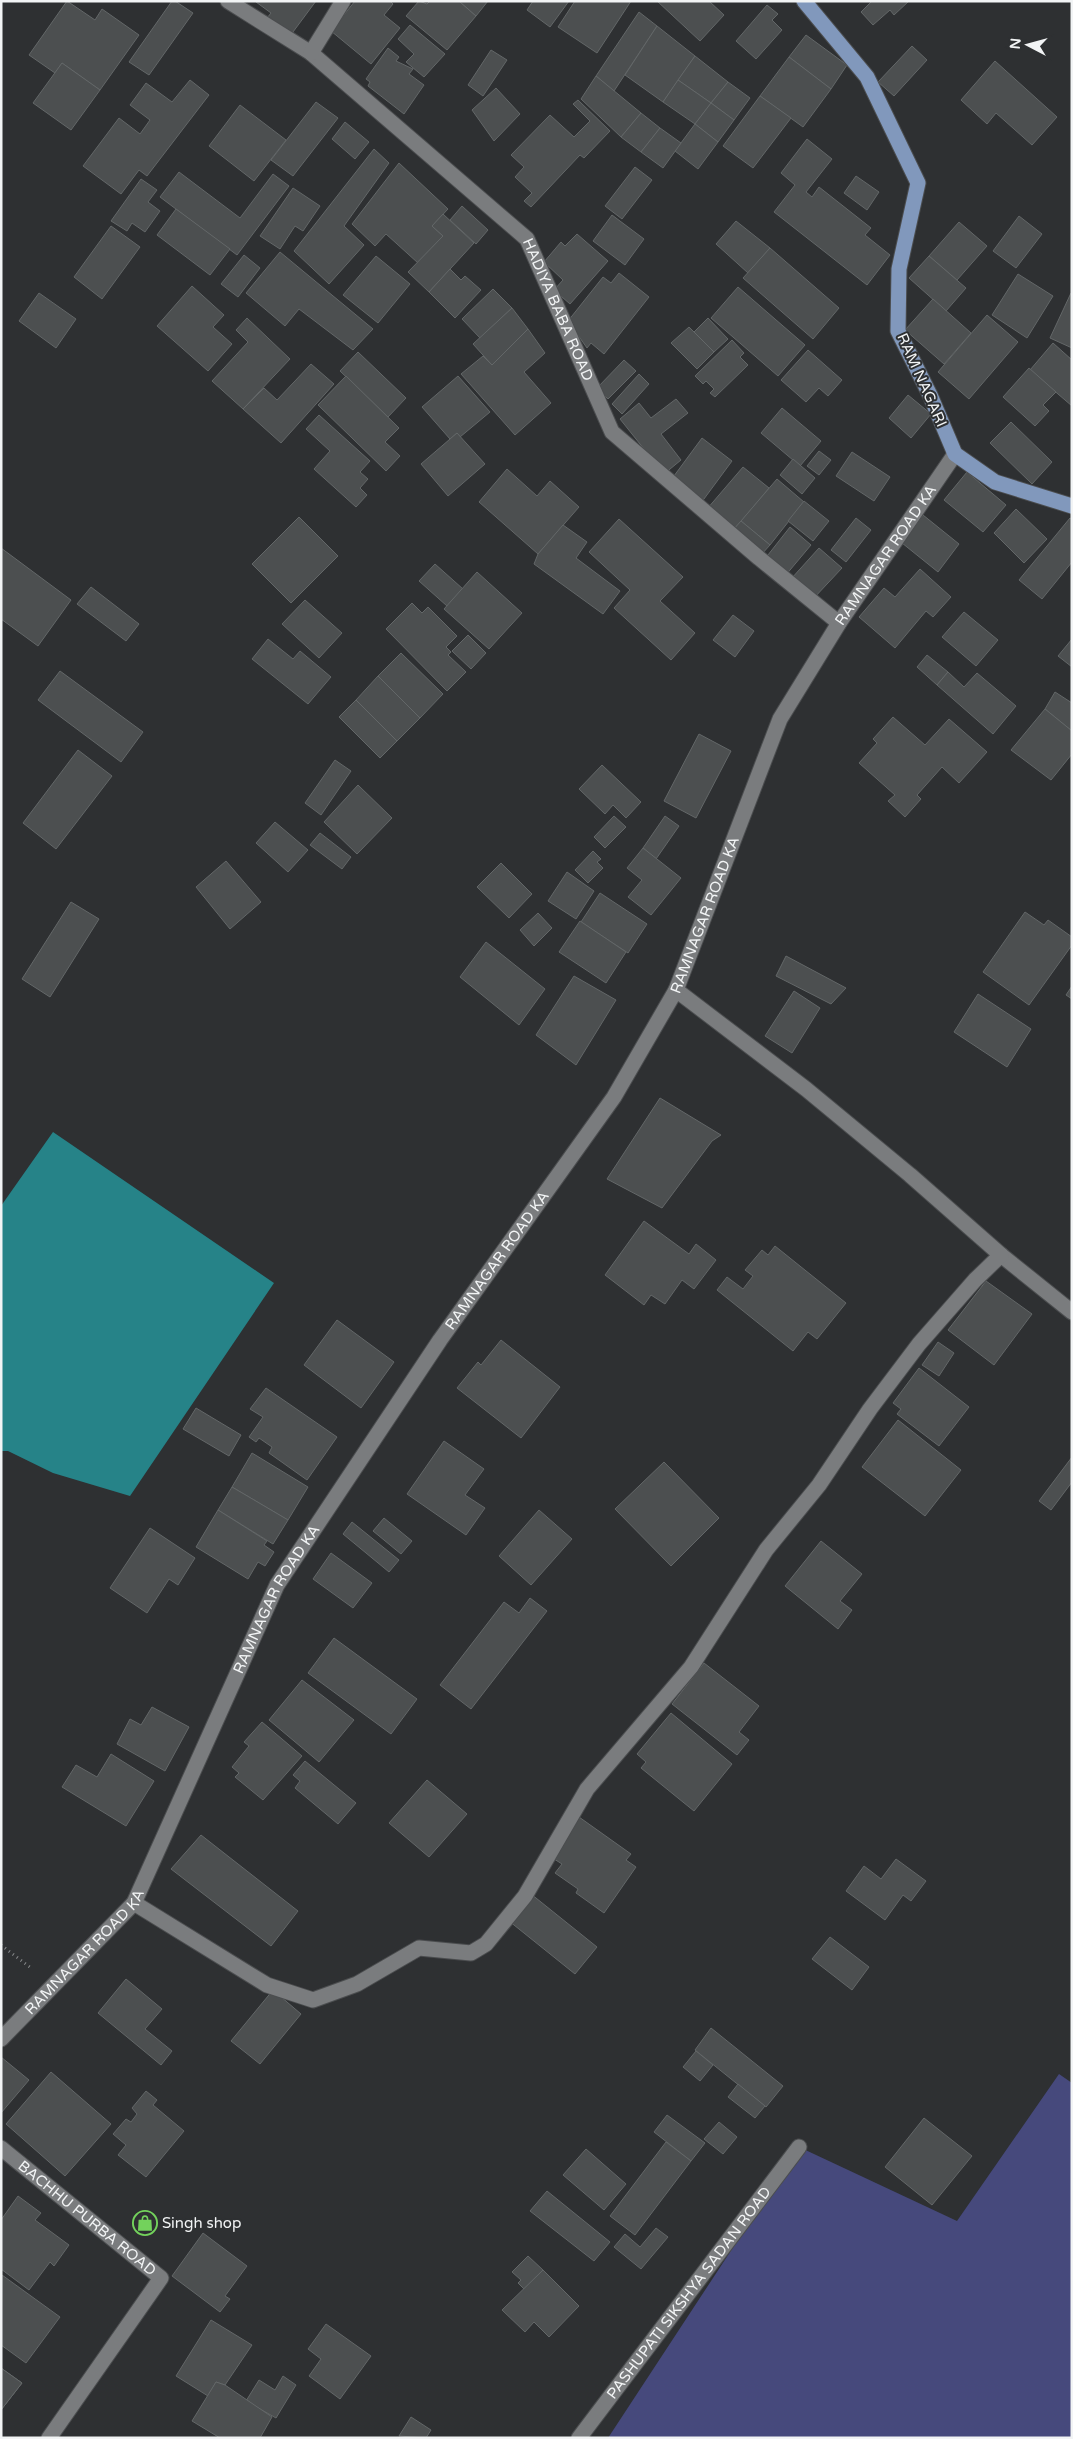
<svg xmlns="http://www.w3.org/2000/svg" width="1073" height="2439" font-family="'Varela Round',sans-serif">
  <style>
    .green { fill: #46497c }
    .water { fill: #268388 }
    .building { fill: #4c4f50; stroke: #636768 }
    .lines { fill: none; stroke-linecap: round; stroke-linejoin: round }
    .minor-casing { stroke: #4b4d4f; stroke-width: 17 }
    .major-casing { stroke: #4b4d4f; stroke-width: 17 }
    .path { stroke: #888a8c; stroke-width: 3; stroke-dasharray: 1 4; stroke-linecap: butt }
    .minor { stroke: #7a7c7e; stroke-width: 15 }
    .major { stroke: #8198bc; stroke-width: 15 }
    .labels { text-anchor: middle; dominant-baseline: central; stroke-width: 4; stroke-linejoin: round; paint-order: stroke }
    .street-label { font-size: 15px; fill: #f2f4f5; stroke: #2e3032 }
    .poi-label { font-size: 15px; fill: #f2f4f5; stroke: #2e3032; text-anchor: start }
  </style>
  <rect width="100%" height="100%" fill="#2e3032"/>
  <path class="green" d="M1059,2074L1072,2083V2438H608L799,2147L957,2221Z"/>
  <path class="water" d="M53,1132L274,1283L130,1496L53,1473L8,1451H1V1206Z"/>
  <g class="building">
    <path d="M67,1L95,20L102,9L139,35L100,90L62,63L55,73L29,55Z"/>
    <path d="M172,1H175L193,13L149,75L129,62Z"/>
    <path d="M316,1L290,36L267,18L271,13L256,2Z"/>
    <path d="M355,1H390L393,4L384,15L400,28L371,64L331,31Z"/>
    <path d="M419,1L427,4L430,1H459L476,16L447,50L406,16Z"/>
    <path d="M459,1H488L476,16Z"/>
    <path d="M533,1H569L550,27L527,10Z"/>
    <path d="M575,1H631L597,53L558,27Z"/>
    <path d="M657,1H709L724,15L700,41Z"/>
    <path d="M872,1H909L894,15L890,10L873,25L861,12Z"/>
    <path d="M767,5L778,14L772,20L782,30L756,59L736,41Z"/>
    <path d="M639,12L657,26L614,91L596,76Z"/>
    <path d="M410,25L445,54L424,77L406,62L414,54L398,39Z"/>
    <path d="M657,26L695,56L663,102L625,75Z"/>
    <path d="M806,35L847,65L831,89L789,57Z"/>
    <path d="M912,46L927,60L894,96L878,82Z"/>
    <path d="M388,48L399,57L396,61L413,69L409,74L424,85L404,114L368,86L370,82L366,79Z"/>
    <path d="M491,50L507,60L483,96L468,85Z"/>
    <path d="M695,56L728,82L711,103L678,80Z"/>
    <path d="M789,57L831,89L803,127L760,96Z"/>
    <path d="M995,61L1057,117L1032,145L996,113L987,124L961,100Z"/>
    <path d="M62,63L100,90L71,130L33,103Z"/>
    <path d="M596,76L641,113L621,137L581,99Z"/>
    <path d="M190,80L209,95L147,176L139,170L121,194L83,166L119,118L140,134L150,120L130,105L146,83L172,102Z"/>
    <path d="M678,80L711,103L695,124L663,102Z"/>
    <path d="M728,82L750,98L734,120L711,103Z"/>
    <path d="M496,88L520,114L494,141L472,110Z"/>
    <path d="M760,96L791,118L753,168L723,146Z"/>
    <path d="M578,100L610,131L584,158L580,155L531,207L524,201L532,193L515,177L524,167L511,155L550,115L574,137L590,121L573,104Z"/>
    <path d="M316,102L338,118L293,176L271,160Z"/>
    <path d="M711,103L734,120L718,142L695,124Z"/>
    <path d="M240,105L286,140L254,181L209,146Z"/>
    <path d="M641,113L660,128L641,152L621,137Z"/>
    <path d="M345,122L369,142L355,159L332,139Z"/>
    <path d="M695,124L718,142L698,169L675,151Z"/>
    <path d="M660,128L681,143L663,168L641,152Z"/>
    <path d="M807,139L832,159L806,192L812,197L819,187L871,228L865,235L890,255L867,285L774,212L795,185L781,173Z"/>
    <path d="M374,149L389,163L344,226L364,245L329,284L294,251Z"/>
    <path d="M399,163L448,209L432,226L443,236L418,263L386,234L375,246L352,224Z"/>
    <path d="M635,167L652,180L622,219L605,206Z"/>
    <path d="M179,172L240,218L273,174L289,186L237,255L160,197Z"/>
    <path d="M856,176L879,192L867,210L844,193Z"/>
    <path d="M141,179L157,190L148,202L160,211L145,232L132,223L127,231L111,221Z"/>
    <path d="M293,188L320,206L303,231L295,226L280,249L260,236Z"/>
    <path d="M462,206L488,230L476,244L450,220Z"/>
    <path d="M176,209L230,249L210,275L157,235Z"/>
    <path d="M443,214L474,243L429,292L408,272L443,236L432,226Z"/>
    <path d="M612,215L644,239L625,265L593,241Z"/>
    <path d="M1019,216L1042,234L1016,268L993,251Z"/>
    <path d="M736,221L770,248L748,273L716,244Z"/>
    <path d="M959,222L987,246L957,280L929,256Z"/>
    <path d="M111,226L140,247L102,299L74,277Z"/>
    <path d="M577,234L608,261L570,304L554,290L563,280L544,262L561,242L565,246Z"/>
    <path d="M770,248L839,308L813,339L743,278Z"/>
    <path d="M280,252L373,329L353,350L299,309L285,326L246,293Z"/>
    <path d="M244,255L260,268L238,297L221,284Z"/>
    <path d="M376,256L410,284L378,323L343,295Z"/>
    <path d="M929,256L966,288L946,311L909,278Z"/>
    <path d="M450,269L461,280L465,276L481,290L455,318L429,292Z"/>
    <path d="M619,273L649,297L604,354L591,343L587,348L568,321L603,277L611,283Z"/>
    <path d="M1018,274L1053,296L1027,338L992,315Z"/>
    <path d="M192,286L224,315L213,327L232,344L208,371L157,326Z"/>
    <path d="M738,287L805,345L778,376L711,318Z"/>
    <path d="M493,289L512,308L480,338L462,319Z"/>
    <path d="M39,293L76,319L56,348L19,321Z"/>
    <path d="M1071,293H1072V348L1050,338Z"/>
    <path d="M933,299L971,333L944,364L905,330Z"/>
    <path d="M512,308L528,329L492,365L473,344Z"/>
    <path d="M987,315L1018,342L969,399L938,372Z"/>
    <path d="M247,318L290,359L243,409L212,381L248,342L236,330Z"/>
    <path d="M708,318L728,339L714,352L694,332Z"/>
    <path d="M689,327L714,352L697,369L671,343Z"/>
    <path d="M528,329L545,353L524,372L551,403L515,435L461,374L483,356L492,365Z"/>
    <path d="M732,340L744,353L740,357L748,365L715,397L710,393L714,389L706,381L703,384L695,376Z"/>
    <path d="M1053,343L1072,360V406L1030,370Z"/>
    <path d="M808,350L842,380L828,396L819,388L806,402L781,380Z"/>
    <path d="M358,352L406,398L388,417L340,371Z"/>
    <path d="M624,360L636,371L608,399L597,388Z"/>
    <path d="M311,364L334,384L281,443L243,409L264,388L277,400Z"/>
    <path d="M1029,368L1056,392L1043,405L1049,411L1035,426L1003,397Z"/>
    <path d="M639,374L649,384L622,414L612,404Z"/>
    <path d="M346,376L399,428L385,442L400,456L386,471L318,405Z"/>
    <path d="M458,376L490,412L460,437L457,433L450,439L422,407Z"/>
    <path d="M908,395L931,414L911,438L889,418Z"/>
    <path d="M676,399L688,413L661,434L681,460L664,474L620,419L639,403L651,418Z"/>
    <path d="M782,408L821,441L800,466L761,433Z"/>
    <path d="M319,415L370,461L360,472L368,479L360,488L367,495L356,507L314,469L330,451L306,429Z"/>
    <path d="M1011,422L1052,462L1032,484L990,443Z"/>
    <path d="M457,433L485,464L448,496L421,464Z"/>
    <path d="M702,438L732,461L701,503L671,480Z"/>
    <path d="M819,451L831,460L819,475L807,466Z"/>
    <path d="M852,452L890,477L874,501L836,476Z"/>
    <path d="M793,459L815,478L802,494L780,475Z"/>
    <path d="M743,467L769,488L733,531L707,509Z"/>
    <path d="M507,469L537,496L550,481L579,507L538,554L479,502Z"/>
    <path d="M967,472L1006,505L983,532L944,500Z"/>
    <path d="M777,479L804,502L770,545L741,521Z"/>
    <path d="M804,501L829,521L813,541L788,521Z"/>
    <path d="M1016,509L1047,539L1024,563L994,533Z"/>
    <path d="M923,515L959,544L938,572L902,543Z"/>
    <path d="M299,517L338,556L291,603L252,564Z"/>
    <path d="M856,518L871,530L846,562L831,550Z"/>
    <path d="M1070,518L1072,519V562L1042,599L1019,580Z"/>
    <path d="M619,519L683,577L660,601L695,633L671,660L614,608L630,590L589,552Z"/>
    <path d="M741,521L770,545L761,555L732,531Z"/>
    <path d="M563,525L587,542L576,558L620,591L603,614L534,564L538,554Z"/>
    <path d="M790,527L811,545L785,576L764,560Z"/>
    <path d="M1,548L71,600L38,646L1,619Z"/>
    <path d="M819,548L842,568L813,599L791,579Z"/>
    <path d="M435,564L463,589L447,606L419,581Z"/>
    <path d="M920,569L951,597L933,617L926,611L895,648L859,617L884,588L895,597Z"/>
    <path d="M477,572L522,613L489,649L444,609Z"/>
    <path d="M91,587L139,624L126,641L77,604Z"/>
    <path d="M305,600L342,633L319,658L282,624Z"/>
    <path d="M412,603L422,613L428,607L457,636L446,647L451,652L448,655L466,672L447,691L386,629Z"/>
    <path d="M964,612L998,640L976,666L942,637Z"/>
    <path d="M733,615L754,631L735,657L713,640Z"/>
    <path d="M468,635L486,653L471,669L452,651Z"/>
    <path d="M268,639L293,659L300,651L331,677L308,704L252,659Z"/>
    <path d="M1072,639V667L1058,656Z"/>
    <path d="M401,653L443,694L420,718L378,676Z"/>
    <path d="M927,655L948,672L937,685L917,667Z"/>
    <path d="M60,671L143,732L121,762L38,700Z"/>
    <path d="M948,672L964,687L977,673L1016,706L993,734L937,685Z"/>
    <path d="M378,676L420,718L397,741L356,700Z"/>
    <path d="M1055,692L1072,703V731L1045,709Z"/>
    <path d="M356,700L397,741L380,758L339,717Z"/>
    <path d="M1045,709L1072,731V754L1051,780L1011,750Z"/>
    <path d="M893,717L925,745L949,719L987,752L959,783L942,767L917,795L921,799L905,817L888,801L895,795L859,763L877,743L873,739Z"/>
    <path d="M699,734L731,751L696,818L664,801Z"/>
    <path d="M78,750L112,776L56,849L23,823Z"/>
    <path d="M335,760L351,771L321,815L305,803Z"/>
    <path d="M602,765L641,802L626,818L613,805L605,814L579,789Z"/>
    <path d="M358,785L392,818L357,854L324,822Z"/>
    <path d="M614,816L626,827L605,848L594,837Z"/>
    <path d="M665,816L679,826L656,859L643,848Z"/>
    <path d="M275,822L308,850L288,872L256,843Z"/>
    <path d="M320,833L351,857L342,869L310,845Z"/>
    <path d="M643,848L681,878L651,915L628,897L642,880L627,868Z"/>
    <path d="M593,851L601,859L597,862L603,868L588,883L575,870Z"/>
    <path d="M226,861L261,902L230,929L196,887Z"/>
    <path d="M501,863L532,894L509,918L477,887Z"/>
    <path d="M567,872L594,891L576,919L548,901Z"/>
    <path d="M600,893L647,924L628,953L581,922Z"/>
    <path d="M71,902L99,919L50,997L22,979Z"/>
    <path d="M1025,912L1044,925L1048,920L1072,937V945L1029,1005L983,972Z"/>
    <path d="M538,913L552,928L534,946L520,930Z"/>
    <path d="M580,921L626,952L606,983L559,952Z"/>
    <path d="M486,942L545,989L519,1025L460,977Z"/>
    <path d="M786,956L846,988L831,1004L776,976Z"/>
    <path d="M574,976L616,1000L576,1065L536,1035Z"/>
    <path d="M1072,986V999L1066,995Z"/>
    <path d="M794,991L820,1008L792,1053L765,1036Z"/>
    <path d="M978,994L1031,1029L1007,1067L954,1032Z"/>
    <path d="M660,1098L721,1135L712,1141L662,1208L607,1179Z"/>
    <path d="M644,1221L689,1254L696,1244L716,1260L694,1289L682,1280L665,1304L651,1295L644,1305L605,1275Z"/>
    <path d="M775,1246L846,1303L817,1339L808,1332L793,1351L717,1290L727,1277L743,1289L753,1276L745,1270L762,1250L768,1255Z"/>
    <path d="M986,1281L1032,1314L994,1365L948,1330Z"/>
    <path d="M337,1320L394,1362L361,1408L304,1365Z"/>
    <path d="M501,1340L560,1387L521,1438L457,1388L478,1362L481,1365Z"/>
    <path d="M938,1342L954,1353L939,1376L922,1365Z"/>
    <path d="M919,1368L969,1407L939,1446L897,1414L901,1409L893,1403Z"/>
    <path d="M266,1388L337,1437L307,1480L269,1453L272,1447L259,1438L256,1442L249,1437L263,1417L250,1409Z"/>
    <path d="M196,1408L241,1435L229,1456L183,1429Z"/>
    <path d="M898,1420L961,1470L925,1516L862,1467Z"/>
    <path d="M444,1441L484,1469L465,1495L485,1508L466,1535L407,1494Z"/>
    <path d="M252,1453L308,1487L288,1520L232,1487Z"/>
    <path d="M1072,1457V1482L1051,1510L1039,1501Z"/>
    <path d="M664,1462L719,1518L671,1566L615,1509Z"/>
    <path d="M232,1487L288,1520L273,1544L218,1510Z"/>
    <path d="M218,1510L267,1541L264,1545L274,1552L265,1566L258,1562L248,1579L196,1547Z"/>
    <path d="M539,1510L572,1539L531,1585L499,1556Z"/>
    <path d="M384,1518L412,1541L401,1554L373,1531Z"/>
    <path d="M352,1522L399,1560L389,1572L343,1534Z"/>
    <path d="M150,1528L195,1558L178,1585L169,1579L147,1613L110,1588Z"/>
    <path d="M821,1541L862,1574L840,1601L852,1610L838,1629L785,1586Z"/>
    <path d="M331,1553L372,1583L353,1608L313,1579Z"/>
    <path d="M530,1598L547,1611L471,1709L440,1685L504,1602L519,1613Z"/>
    <path d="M334,1638L417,1699L391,1734L308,1673Z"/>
    <path d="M704,1663L759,1706L739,1732L749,1740L737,1755L672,1704Z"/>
    <path d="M302,1680L354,1720L319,1762L269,1720Z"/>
    <path d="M152,1707L189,1727L165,1771L117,1744L130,1719L141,1725Z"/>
    <path d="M671,1713L732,1764L694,1811L641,1768L646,1762L637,1754Z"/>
    <path d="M262,1722L302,1756L263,1800L235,1777L239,1773L232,1767L249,1746L244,1742Z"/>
    <path d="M111,1754L154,1781L126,1826L62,1787L76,1765L97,1777Z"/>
    <path d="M305,1761L356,1803L338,1824L295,1788L300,1781L293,1775Z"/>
    <path d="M427,1780L467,1814L429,1857L389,1823Z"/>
    <path d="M579,1817L631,1854L626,1860L636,1867L604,1913L576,1893L578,1889L555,1873L562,1864L551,1857Z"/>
    <path d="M201,1835L298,1911L271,1946L171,1869Z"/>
    <path d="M896,1859L926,1881L911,1901L903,1895L885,1920L846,1891L864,1866L881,1879Z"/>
    <path d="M531,1894L597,1947L575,1974L509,1921Z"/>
    <path d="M830,1937L869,1967L852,1990L812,1959Z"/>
    <path d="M126,1979L162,2009L145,2029L172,2051L161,2065L98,2013Z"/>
    <path d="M273,1990L301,2014L260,2064L231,2041Z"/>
    <path d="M711,2028L783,2086L766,2107L695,2050Z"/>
    <path d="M696,2051L713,2065L700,2081L683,2067Z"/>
    <path d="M1,2057L29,2080L1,2113Z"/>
    <path d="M51,2072L111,2124L65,2176L6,2124Z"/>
    <path d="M738,2084L765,2106L755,2118L728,2097Z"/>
    <path d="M146,2091L157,2100L153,2105L184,2131L146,2177L118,2155L126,2145L113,2134L126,2119L131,2122L137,2114L132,2108Z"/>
    <path d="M667,2115L705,2143L691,2161L654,2132Z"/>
    <path d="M924,2118L972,2156L932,2205L885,2167Z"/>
    <path d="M719,2122L737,2137L723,2154L704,2139Z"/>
    <path d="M666,2142L691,2161L635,2235L610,2216Z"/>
    <path d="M586,2149L626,2184L604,2210L563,2175Z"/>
    <path d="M547,2191L610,2242L594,2261L530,2211Z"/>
    <path d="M18,2196L41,2213L35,2220L69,2245L54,2266L50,2262L29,2290L1,2269V2220Z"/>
    <path d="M656,2228L668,2237L641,2269L614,2247L625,2234L640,2247Z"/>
    <path d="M203,2233L247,2266L225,2296L230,2299L220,2312L172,2276Z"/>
    <path d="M528,2256L543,2270L524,2289L518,2283L521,2280L512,2272Z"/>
    <path d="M543,2270L579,2306L549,2337L534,2322L525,2332L502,2310Z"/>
    <path d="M2,2275L60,2317L26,2363L1,2345Z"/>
    <path d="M211,2320L252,2345L225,2385L216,2382L208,2396L176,2376Z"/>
    <path d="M326,2324L371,2356L340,2399L309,2376L321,2359L308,2349Z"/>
    <path d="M1,2368L22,2383L1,2410Z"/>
    <path d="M1,2368L22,2383L1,2410Z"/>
    <path d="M283,2376L296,2385L276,2418L246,2401L259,2380L275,2390Z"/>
    <path d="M216,2382L225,2385L272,2417L260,2438H220L192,2421Z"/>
    <path d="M411,2417L431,2430L426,2438L399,2436Z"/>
  </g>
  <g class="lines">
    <defs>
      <g id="minor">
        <path id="s1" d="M228,1L311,53L527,239L612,432L759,558L839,623"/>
        <path d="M311,53L343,1"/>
        <path d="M1001,1255L1072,1312"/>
        <path d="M134,1903L267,1985L313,2000L357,1984L419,1948L471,1953L486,1944L525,1896L587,1789L691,1667L766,1550L819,1485L870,1409L919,1344L975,1280L1001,1255L910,1175L806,1089L676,990"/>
        <path id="s2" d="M1,2039L134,1903L277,1585L440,1340L614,1097L676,990L780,719L839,623L955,454"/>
        <path id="s3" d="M1,2148L161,2278L49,2438"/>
        <path id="s4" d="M579,2438L799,2147"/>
      </g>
      <path id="major" d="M804,1L867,77L918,183L899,269L898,331L930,395L955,454L995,482L1072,506"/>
    </defs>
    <use href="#minor" class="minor-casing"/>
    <use href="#major" class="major-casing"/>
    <path class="path" d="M1,1945L31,1968"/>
    <use href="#minor" class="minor"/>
    <use href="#major" class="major"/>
  </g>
  <defs>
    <symbol id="shop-ring" viewBox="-11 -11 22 22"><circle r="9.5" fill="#2e3032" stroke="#73d25c" stroke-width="1.5"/><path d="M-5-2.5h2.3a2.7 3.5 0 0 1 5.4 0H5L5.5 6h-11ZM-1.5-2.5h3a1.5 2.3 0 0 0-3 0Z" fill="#73d25c"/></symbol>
  </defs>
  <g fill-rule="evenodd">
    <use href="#shop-ring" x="131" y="2209" width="28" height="28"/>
  </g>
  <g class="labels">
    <g class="street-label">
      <text stroke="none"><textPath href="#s1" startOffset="460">HADIYA BABA ROAD</textPath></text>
      <text transform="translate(922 380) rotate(66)">RAM NAGARI</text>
      <text stroke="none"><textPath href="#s2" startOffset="1741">RAMNAGAR ROAD KA</textPath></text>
      <text stroke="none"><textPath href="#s2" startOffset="1336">RAMNAGAR ROAD KA</textPath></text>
      <text stroke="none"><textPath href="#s2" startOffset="931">RAMNAGAR ROAD KA</textPath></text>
      <text stroke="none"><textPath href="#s2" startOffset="526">RAMNAGAR ROAD KA</textPath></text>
      <text stroke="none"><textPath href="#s2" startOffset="121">RAMNAGAR ROAD KA</textPath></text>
      <text stroke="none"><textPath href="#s3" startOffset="111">BACHHU PURBA ROAD</textPath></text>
      <text stroke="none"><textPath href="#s4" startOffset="182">PASHUPATI SIKSHYA SADAN ROAD</textPath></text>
    </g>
    <g class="poi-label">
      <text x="162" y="2223">Singh shop</text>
    </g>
  </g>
  <rect width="1073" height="2439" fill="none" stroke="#f2f4f5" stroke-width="5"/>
  <g transform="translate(1028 45) rotate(276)" stroke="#2e3032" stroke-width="4" paint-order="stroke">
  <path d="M0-4L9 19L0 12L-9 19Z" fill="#f2f4f5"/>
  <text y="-8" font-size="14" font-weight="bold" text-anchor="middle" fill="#f2f4f5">N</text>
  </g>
</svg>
